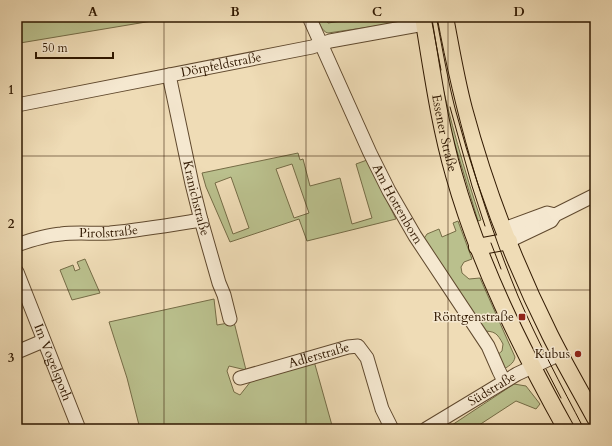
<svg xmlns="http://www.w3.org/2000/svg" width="612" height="446" font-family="Cardo,serif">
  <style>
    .green { fill: #bac08d; stroke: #756c46; fill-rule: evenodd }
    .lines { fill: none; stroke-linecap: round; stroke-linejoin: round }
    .minor-casing { stroke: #60492e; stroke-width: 15 }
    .major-casing { stroke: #301800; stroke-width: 18 }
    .minor { stroke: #f5e8d0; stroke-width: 13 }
    .major { stroke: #efdcb6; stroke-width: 16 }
    .tram { stroke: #301800; stroke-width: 1 }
    .grid { fill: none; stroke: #301800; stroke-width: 1; stroke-opacity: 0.55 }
    .poi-dot { fill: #8f2418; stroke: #f5e8d0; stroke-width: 1.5 }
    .labels { text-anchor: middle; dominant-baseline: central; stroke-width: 3; stroke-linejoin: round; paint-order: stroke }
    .street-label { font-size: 13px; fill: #301800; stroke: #f5e8d0 }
    .poi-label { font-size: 13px; fill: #301800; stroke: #f5e8d0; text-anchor: end }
    .neatline { fill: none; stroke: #301800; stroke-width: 1.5 }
    .grid-label { font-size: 13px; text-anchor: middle; font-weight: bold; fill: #301800 }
  </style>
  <rect width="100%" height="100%" fill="#efdcb6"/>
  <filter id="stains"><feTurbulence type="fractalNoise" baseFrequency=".005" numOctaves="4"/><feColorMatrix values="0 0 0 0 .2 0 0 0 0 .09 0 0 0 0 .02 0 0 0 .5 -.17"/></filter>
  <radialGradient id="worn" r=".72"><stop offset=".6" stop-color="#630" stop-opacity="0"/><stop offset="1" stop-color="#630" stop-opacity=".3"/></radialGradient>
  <g class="green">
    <path d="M17,17H176L20,43L17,27Z"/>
    <path d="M317,17H324L328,23L368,17H406L403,18L404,22L328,33C322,32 319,22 317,17Z"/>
    <path d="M438,68C450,119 464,170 481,220L478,221L448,121Z"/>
    <path d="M298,153L300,160L303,159L310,186L340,178L352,224L372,218L356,164L367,160L396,219L307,241L299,219L230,242L206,187L202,173ZM292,164L309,213L294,218L276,169ZM231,177L249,228L233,234L215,183Z"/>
    <path d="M458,221L472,259L464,262L461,267L462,273L469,279L480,278L515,357C514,364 508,366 503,370L496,356L502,351L503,344C497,333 495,331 482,331L423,240L427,234L439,229L442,237L456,231L453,223Z"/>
    <path d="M85,259L100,293L72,300L60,270L73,265L75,271L80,269L77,262Z"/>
    <path d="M214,299L217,325L234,322L246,370L229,366L227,371L234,392L240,395L251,381L314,361L333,429H140L127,378L109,322Z"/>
    <path d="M514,384L526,386L540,404L536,409L516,401L473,429H455L452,425Z"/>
  </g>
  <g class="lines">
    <defs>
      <g id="minor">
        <path id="s1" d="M309,17L370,153L389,191L415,236L488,346L499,371L504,381"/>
        <path id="s2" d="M169,75L192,184L201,220L219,283L224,295L230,319"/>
        <path id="s3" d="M17,105L312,47L330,41L424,24"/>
        <path d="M504,229L547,213L555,215"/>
        <path d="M509,241L551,221L555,215L595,195"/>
        <path id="s4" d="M17,245C31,240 46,235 61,234C77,232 94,234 110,233C141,230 170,225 201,220"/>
        <path id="s5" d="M17,272L79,429"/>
        <path d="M17,352L43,341"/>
        <path id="s6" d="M240,378L348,347L358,346L367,358L382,409L392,429"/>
        <path id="s7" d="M426,429L517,374L560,354"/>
      </g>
      <g id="major">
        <path id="s8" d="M423,17C432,70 439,123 454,175C479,264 521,348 566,429"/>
        <path d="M445,17C451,48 456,79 464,109C485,187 514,263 550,335C564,363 580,390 595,418"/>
        <path d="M477,247L509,241"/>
      </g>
    </defs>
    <use href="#minor" class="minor-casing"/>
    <use href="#major" class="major-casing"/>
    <use href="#minor" class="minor"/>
    <use href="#major" class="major"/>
    <g class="tram">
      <path d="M431,17L441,70"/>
      <path d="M437,17C455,113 481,206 518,296C538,342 561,385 584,429"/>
      <path d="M450,107L472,186L485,226"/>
      <path d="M491,243L501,269"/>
      <path d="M546,369L561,398"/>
    </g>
  </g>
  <path class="grid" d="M164,17V429M306,17V429M448,17V429M17,156H595M17,290H595"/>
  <g class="poi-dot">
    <rect x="518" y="313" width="8" height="8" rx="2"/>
    <circle cx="578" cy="354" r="4"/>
  </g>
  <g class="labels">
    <g class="street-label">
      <text stroke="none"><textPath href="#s3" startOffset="208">Dörpfeldstraße</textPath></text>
      <text stroke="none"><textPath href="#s8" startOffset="118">Essener Straße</textPath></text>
      <text stroke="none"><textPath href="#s2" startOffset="126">Kranichstraße</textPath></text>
      <text stroke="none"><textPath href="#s1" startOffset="207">Am Hottenborn</textPath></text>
      <text stroke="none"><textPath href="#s4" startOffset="93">Pirolstraße</textPath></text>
      <text stroke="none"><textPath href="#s6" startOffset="82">Adlerstraße</textPath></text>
      <text stroke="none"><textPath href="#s5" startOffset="97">Im Vogelspoth</textPath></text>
      <text stroke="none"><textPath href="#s7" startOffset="77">Südstraße</textPath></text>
    </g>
    <g class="poi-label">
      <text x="514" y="317">Röntgenstraße</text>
      <text x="570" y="354">Kubus</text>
    </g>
  </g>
  <rect width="612" height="446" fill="none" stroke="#efdcb6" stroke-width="44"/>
  <path d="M36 52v6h77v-6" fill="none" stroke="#301800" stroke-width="2"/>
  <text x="42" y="52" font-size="12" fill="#301800" stroke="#f5e8d0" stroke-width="3" paint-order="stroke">50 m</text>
  <rect x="22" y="22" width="568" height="402" class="neatline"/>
  <g class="grid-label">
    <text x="93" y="16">A</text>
    <text x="235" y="16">B</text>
    <text x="377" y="16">C</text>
    <text x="519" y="16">D</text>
    <text x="11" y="94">1</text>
    <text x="11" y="228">2</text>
    <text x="11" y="362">3</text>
  </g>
  <rect width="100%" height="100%" filter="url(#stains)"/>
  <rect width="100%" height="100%" fill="url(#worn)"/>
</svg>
